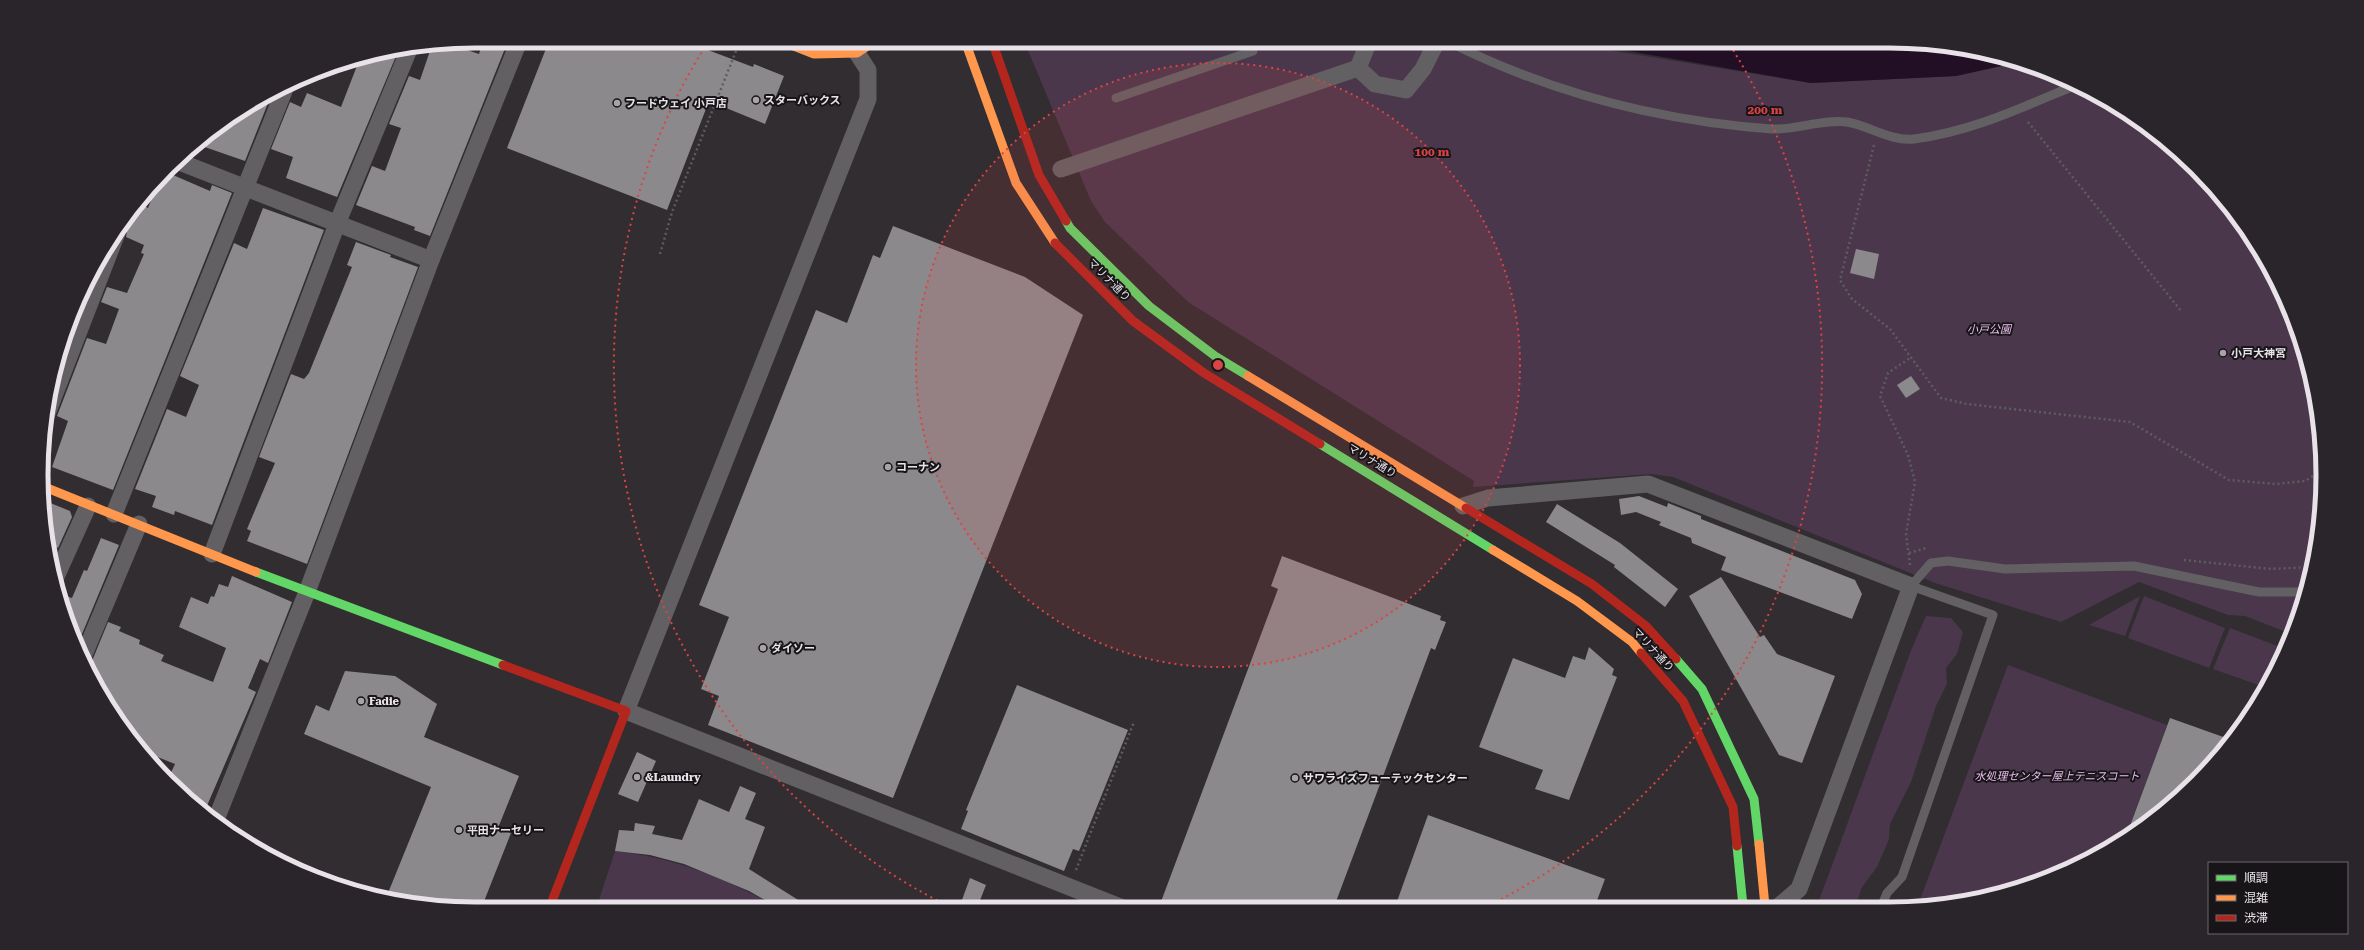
<svg xmlns="http://www.w3.org/2000/svg" width="2364" height="950" font-family="'Roboto Serif','Noto Sans JP',serif">
  <style>
    .green { fill: #4a374c }
    .water { fill: #220e25 }
    .building { fill: #8c898c }
    .lines { fill: none; stroke-linecap: round; stroke-linejoin: round }
    .path { stroke: #5e5d5e; stroke-width: 2.5; stroke-dasharray: 2 3; stroke-linecap: butt }
    .lane { stroke: #636063; stroke-width: 9 }
    .street { stroke: #636063; stroke-width: 17 }
    .fast { stroke: #63d668; stroke-width: 9 }
    .slow { stroke: #ff974d; stroke-width: 9 }
    .jam { stroke: #b3261e; stroke-width: 9 }
    .ring { fill: none; stroke: #d94445; stroke-width: 2; stroke-dasharray: 2 4 }
    .poi-dot { fill: #a9a3a9; stroke: #181519; stroke-width: 1.5 }
    .labels { text-anchor: middle; dominant-baseline: central; stroke-width: 4; stroke-linejoin: round; paint-order: stroke }
    .poi-label { font-size: 11px; font-weight: bold; fill: #e9e3e9; stroke: #181519; text-anchor: start }
    .street-label { font-size: 11px; fill: #e9e3e9; stroke: #181519 }
    .park-label { font-size: 11px; font-style: italic; fill: #edbef2; stroke: #181519 }
    .rim { fill: none; stroke: #e9e3e9; stroke-width: 5 }
    .centre { fill: #d94445; stroke: #181519; stroke-width: 2 }
    .ring-label { font-size: 12px; text-anchor: middle; font-weight: bold; fill: #d94445; stroke: #181519; stroke-width: 4; stroke-linejoin: round; paint-order: stroke }
  </style>
  <rect width="100%" height="100%" fill="#312d31"/>
  <g class="green">
    <path d="M1024,41H1608V50L1811,83L1956,76L2019,62L2028,64L2106,99L2175,149L2233,211L2278,283L2308,362L2322,446L2319,531L2300,614L2291,634L2245,616L2228,615L2139,582L2061,622L1935,583L1673,477L1651,474L1473,487L1474,481L1188,302L1105,222L1091,201Z"/>
    <path d="M2140,596L2125,636L2089,625Z"/>
    <path d="M2144,596L2225,628L2209,668L2128,638Z"/>
    <path d="M1926,616L1951,618L1963,632L1957,654L1946,668L1947,684L1936,706L1911,782L1890,824L1889,839L1877,867L1862,887L1856,905L1817,906L1912,648Z"/>
    <path d="M2230,628L2283,648L2264,687L2213,669Z"/>
    <path d="M2008,665L2167,725L2127,834L2081,864L2002,894L1946,905H1918Z"/>
    <path d="M615,851C676,858 725,878 779,908L596,909Z"/>
  </g>
  <path class="water" d="M1611,41H1889L1946,45L2019,62L1956,76L1811,83L1611,48Z"/>
  <g class="building">
    <path d="M483,41H508L430,236L414,230L415,227L356,205L372,166L385,171L401,128L389,124L409,76L420,80L432,45L449,44L479,54Z"/>
    <path d="M549,41H684L753,67L754,64L784,76L765,124L709,101L667,210L507,148Z"/>
    <path d="M391,49H399L337,197L286,178L293,157L271,149L290,102L301,107L307,93L341,107L360,58Z"/>
    <path d="M272,93L245,161L196,144L258,99Z"/>
    <path d="M166,172L210,191L212,185L232,193L113,490L52,467L68,421L57,416L87,338L106,344L119,309L101,302L107,287L127,293L144,254L141,253L144,245L126,237L127,231L123,225L139,203L148,208L161,176Z"/>
    <path d="M263,208L324,230L212,525L175,511L174,515L152,507L156,496L135,489L167,409L186,417L199,385L180,376L234,243L247,249Z"/>
    <path d="M893,226L1025,277L1083,315L893,798L708,725L719,696L701,689L729,617L699,605L816,310L847,323L873,255L880,258Z"/>
    <path d="M356,242L391,255L390,257L418,267L307,564L247,541L251,531L247,529L275,463L259,457L291,374L304,379L309,373L352,267L347,265Z"/>
    <path d="M1856,249L1879,254L1874,279L1850,273Z"/>
    <path d="M67,329L69,330L60,352L64,335Z"/>
    <path d="M1911,376L1920,389L1906,398L1897,385Z"/>
    <path d="M1639,496L1667,507L1668,503L1701,516V519L1855,580L1862,594L1852,619L1721,570L1726,557L1692,543L1691,538L1659,525L1661,522L1636,512L1621,515L1619,499Z"/>
    <path d="M43,500L70,511L72,517L58,548L48,543Z"/>
    <path d="M1557,504L1620,543L1678,589L1665,607L1614,567L1615,565L1546,522Z"/>
    <path d="M101,538L119,545L77,646L60,594L72,598L84,570L87,571Z"/>
    <path d="M1282,556L1441,616L1440,620L1446,622L1435,650L1431,648L1334,907H1159L1278,589L1271,586Z"/>
    <path d="M232,576L292,602L268,663L260,659L248,688L256,692L206,808L205,807L202,812L168,779L175,764L140,750L114,716L87,666L92,661L108,622L121,627L119,631L140,640L139,644L164,655L161,661L213,682L226,648L179,627L191,597L208,604L211,596L214,597L219,584L228,587Z"/>
    <path d="M1721,577L1760,637L1764,635L1777,654L1835,676L1802,763L1779,755L1689,596Z"/>
    <path d="M1589,647L1614,669L1612,675L1617,677L1569,800L1535,789L1543,770L1479,747L1513,658L1565,678L1573,656L1585,660Z"/>
    <path d="M345,671L395,676L437,704L424,737L519,776L498,828L511,833L481,909L418,905L386,898L431,787L304,734L316,705L329,711Z"/>
    <path d="M1017,685L1128,730L1079,851L1073,849L1064,871L961,829L968,811L966,810Z"/>
    <path d="M2170,718L2229,739L2175,801L2127,834Z"/>
    <path d="M637,752L656,761L638,802L618,794Z"/>
    <path d="M740,786L756,793L745,819L765,827L749,869L811,908H779L749,891L684,864L650,855L615,851L619,830L634,831L635,823L655,826L652,834L682,840L699,799L729,812Z"/>
    <path d="M1428,815L1605,879L1595,906L1395,907Z"/>
    <path d="M970,878L986,885L977,908H959Z"/>
  </g>
  <g class="lines">
    <g class="path">
      <path d="M2028,122L2182,312"/>
      <path d="M1874,145L1840,280L1852,299L1890,329L1941,398L1967,404L2130,422L2229,480L2276,484L2305,481L2321,471"/>
      <path d="M660,254L672,212L740,41"/>
      <path d="M1909,553L1926,548"/>
      <path d="M2184,560L2271,569L2311,567"/>
      <path d="M1910,565L1906,534L1915,482L1908,455L1880,396L1888,373L1910,358"/>
      <path d="M1076,870L1134,722"/>
    </g>
    <g class="lane">
      <path d="M1447,41C1548,92 1659,121 1772,129C1796,130 1822,119 1847,122C1868,125 1891,142 1914,139C1971,132 2023,107 2076,85"/>
      <path d="M1116,98L1253,51"/>
      <path d="M1882,905L1887,893L1902,877L1993,615L1911,586L1931,563L1948,561L2005,569L2134,566L2259,592H2305"/>
    </g>
    <g class="street">
      <path d="M1369,41L1358,68L1375,84L1406,90L1423,69L1437,41"/>
      <path d="M857,53L868,70V99L626,711L1120,907"/>
      <path d="M177,161L431,260"/>
      <path d="M1061,169L1358,68"/>
      <path d="M45,419L117,233"/>
      <path d="M1463,506L1488,498L1648,484L1911,586L1799,889L1779,906"/>
      <path d="M114,514L286,86"/>
      <path d="M212,554L337,224L410,47"/>
      <path d="M55,579L88,506"/>
      <path d="M83,657L139,524"/>
      <path d="M215,822L307,592L431,260L519,41"/>
    </g>
    <g class="fast">
      <path d="M1066,221L1070,228L1149,306L1215,356L1248,376"/>
      <path d="M1320,444L1493,550"/>
      <path d="M256,572L503,665"/>
      <path d="M1676,659L1702,689L1754,799L1759,844"/>
      <path d="M1737,846L1743,906"/>
    </g>
    <g class="slow">
      <path d="M781,41L814,54L857,53L875,41"/>
      <path d="M965,41L1016,183L1055,243"/>
      <path d="M1248,376L1466,508"/>
      <path d="M42,486L256,572"/>
      <path d="M1493,550L1577,601L1632,642L1641,653"/>
      <path d="M1759,844L1765,906"/>
    </g>
    <g class="jam">
      <path d="M992,41L1039,175L1066,221"/>
      <path d="M1055,243L1133,321L1204,373L1320,444"/>
      <path d="M1466,508L1592,584L1646,626L1676,659"/>
      <path d="M1641,653L1683,701L1733,807L1737,846"/>
      <path d="M503,665L626,711L549,909"/>
    </g>
  </g>
  <circle cx="1218" cy="365" r="302" fill="#d94445" fill-opacity=".12"/>
  <g class="ring">
    <circle cx="1218" cy="365" r="302"/>
    <path d="M948 906A604 604 0 0 1 706 45M1730 45A604 604 0 0 1 1488 906"/>
  </g>
  <g class="poi-dot">
    <circle cx="756" cy="100" r="4"/>
    <circle cx="617" cy="103" r="4"/>
    <circle cx="2223" cy="353" r="4"/>
    <circle cx="888" cy="467" r="4"/>
    <circle cx="763" cy="648" r="4"/>
    <circle cx="361" cy="701" r="4"/>
    <circle cx="637" cy="777" r="4"/>
    <circle cx="1295" cy="778" r="4"/>
    <circle cx="459" cy="830" r="4"/>
  </g>
  <g class="labels">
    <g class="poi-label">
      <text x="764" y="100">スターバックス</text>
      <text x="625" y="103">フードウェイ 小戸店</text>
      <text x="2231" y="353">小戸大神宮</text>
      <text x="896" y="467">コーナン</text>
      <text x="771" y="648">ダイソー</text>
      <text x="369" y="701">Fadie</text>
      <text x="645" y="777">&amp;Laundry</text>
      <text x="1303" y="778">サワライズフューテックセンター</text>
      <text x="467" y="830">平田ナーセリー</text>
    </g>
    <g class="street-label">
      <text transform="translate(1109 280) rotate(45)">マリナ通り</text>
      <text transform="translate(1372 461) rotate(31)">マリナ通り</text>
      <text transform="translate(1653 650) rotate(47)">マリナ通り</text>
    </g>
    <g class="park-label">
      <text x="1989" y="329">小戸公園</text>
      <text x="2057" y="776">水処理センター屋上テニスコート</text>
    </g>
  </g>
  <path d="M0 0H2364V950H0ZM475 48H1889A427 427 0 0 1 2316 475V475A427 427 0 0 1 1889 902H475A427 427 0 0 1 48 475V475A427 427 0 0 1 475 48Z" fill="#29252a" fill-rule="evenodd"/>
  <path class="rim" d="M475 48H1889A427 427 0 0 1 2316 475V475A427 427 0 0 1 1889 902H475A427 427 0 0 1 48 475V475A427 427 0 0 1 475 48Z"/>
  <circle cx="1218" cy="365" r="6" class="centre"/>
  <g class="ring-label">
    <text x="1765" y="114">200 m</text>
    <text x="1432" y="156">100 m</text>
  </g>
  <rect x="2208" y="862" width="140" height="72" fill="#181519" stroke="#6c676c"/>
  <rect x="2216" y="875" width="20" height="6" fill="#63d668" stroke="#6c676c"/>
  <text x="2244" y="882" font-size="12" fill="#e9e3e9">順調</text>
  <rect x="2216" y="895" width="20" height="6" fill="#ff974d" stroke="#6c676c"/>
  <text x="2244" y="902" font-size="12" fill="#e9e3e9">混雑</text>
  <rect x="2216" y="915" width="20" height="6" fill="#b3261e" stroke="#6c676c"/>
  <text x="2244" y="922" font-size="12" fill="#e9e3e9">渋滞</text>
</svg>
